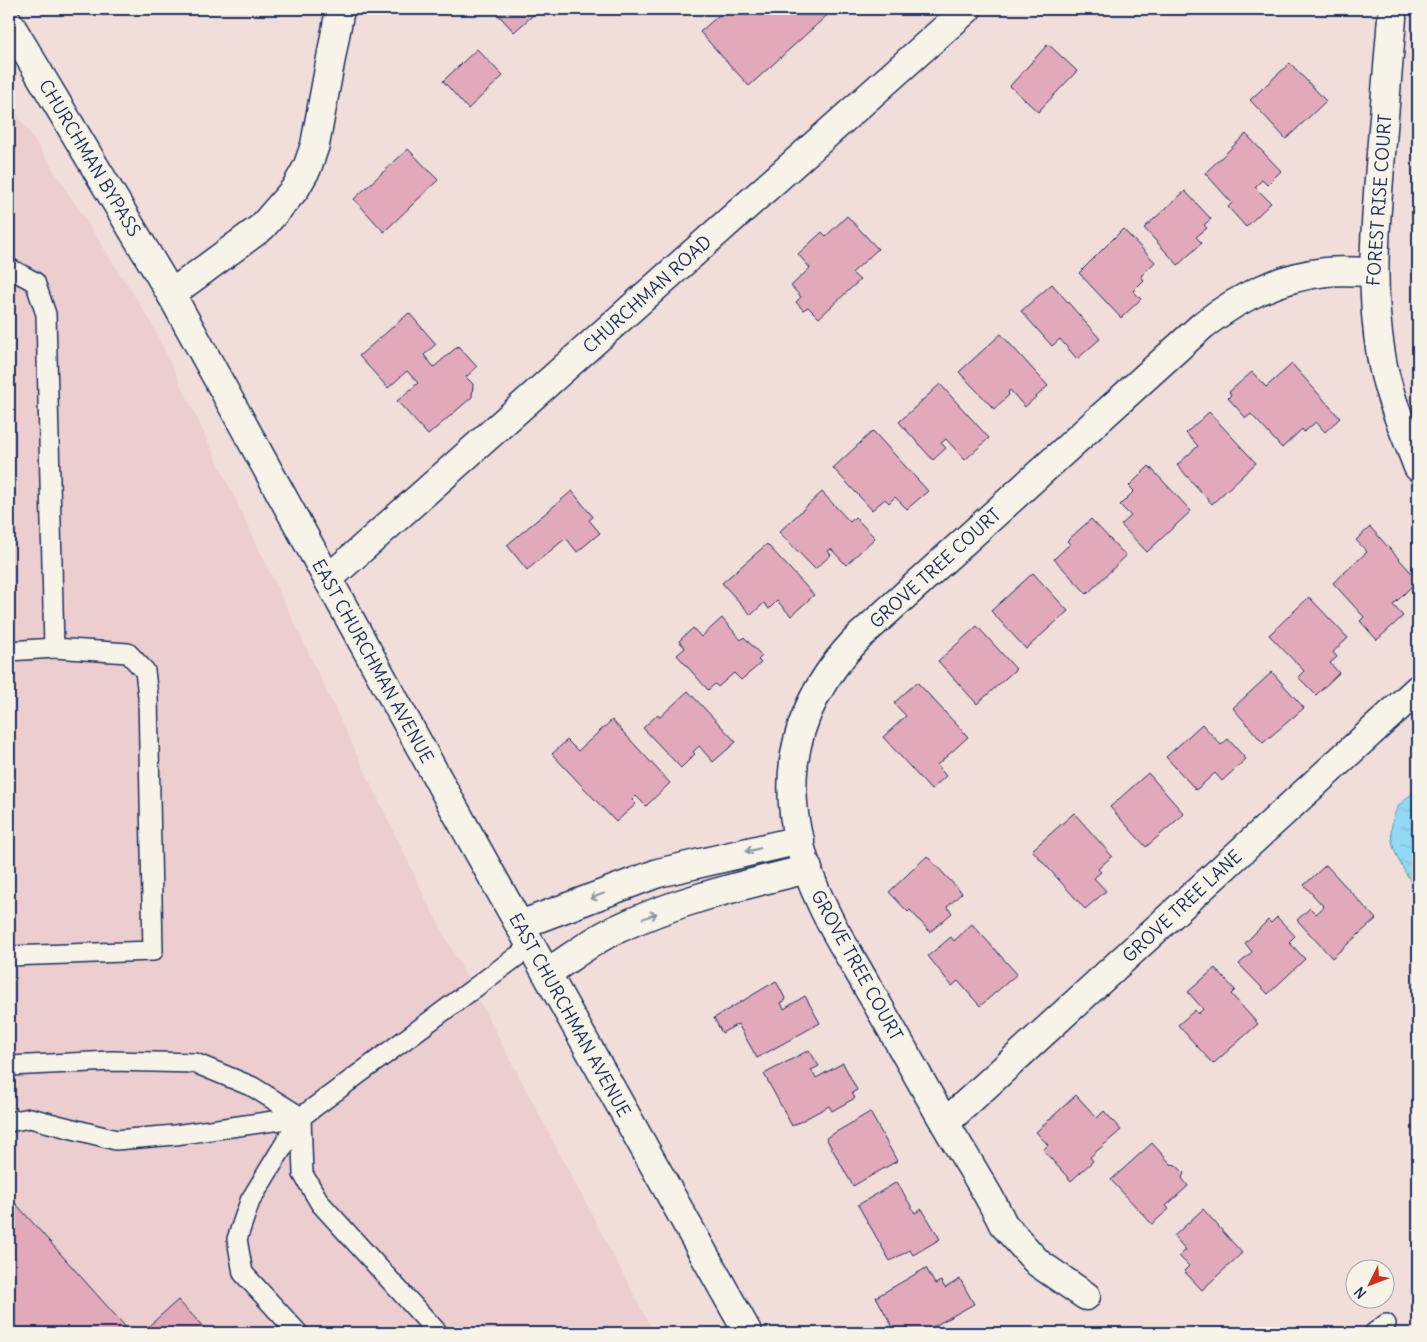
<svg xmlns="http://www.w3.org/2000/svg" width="1427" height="1342" font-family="Delius,sans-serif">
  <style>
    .built { fill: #eccdd0 }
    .water { fill: url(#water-ripples); stroke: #6295b7 }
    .building { fill: #e2a9ba; stroke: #1b2f5e }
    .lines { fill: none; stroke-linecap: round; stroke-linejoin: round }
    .lane-casing { stroke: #1b2f5e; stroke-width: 22 }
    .street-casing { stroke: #1b2f5e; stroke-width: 31 }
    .secondary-casing { stroke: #1b2f5e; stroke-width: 31 }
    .lane { stroke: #f7f3e8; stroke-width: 19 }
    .street { stroke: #f7f3e8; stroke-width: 28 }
    .secondary { stroke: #f7f3e8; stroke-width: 28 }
    .oneway { stroke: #8991a3 }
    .labels { text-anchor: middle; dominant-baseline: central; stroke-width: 4.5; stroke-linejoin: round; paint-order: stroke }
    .street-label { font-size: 18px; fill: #1b2f5e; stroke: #f7f3e8 }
  </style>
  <defs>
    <pattern id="water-ripples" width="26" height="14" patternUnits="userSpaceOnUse" patternTransform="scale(1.25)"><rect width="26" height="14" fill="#92d9f3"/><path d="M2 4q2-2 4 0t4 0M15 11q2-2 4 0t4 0" fill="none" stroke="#7dbbd3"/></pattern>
  </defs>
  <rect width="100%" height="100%" fill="#f1ddda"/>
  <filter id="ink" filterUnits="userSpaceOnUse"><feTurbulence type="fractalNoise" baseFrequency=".02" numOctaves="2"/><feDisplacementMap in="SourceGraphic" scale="10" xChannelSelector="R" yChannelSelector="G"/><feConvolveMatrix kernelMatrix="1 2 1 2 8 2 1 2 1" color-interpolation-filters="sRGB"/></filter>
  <g filter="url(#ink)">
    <path class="built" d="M9,101L150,320L426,900L654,1333H9Z"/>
    <path class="water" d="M1418,789V893C1402,866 1380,840 1398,807C1402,801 1412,794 1418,789Z"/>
    <g class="building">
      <path d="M493,9H540L514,32Z"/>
      <path d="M726,9H834L749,86L700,32Z"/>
      <path d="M1048,44L1077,71L1038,112L1010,86Z"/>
      <path d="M477,49L503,76L468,109L443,81Z"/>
      <path d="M1290,63L1326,101L1286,139L1250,100Z"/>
      <path d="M1246,134L1281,171L1267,185L1262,180L1255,187L1271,203L1246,227L1228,207L1232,203L1205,173Z"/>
      <path d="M408,149L438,180L384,232L354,199Z"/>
      <path d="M1185,191L1211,219L1204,225L1207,228L1196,237L1202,243L1178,265L1144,228Z"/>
      <path d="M847,216L878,249L852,273L860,280L819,318L808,307L803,310L796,302L801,297L791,286L810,268L798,254L822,232L826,236Z"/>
      <path d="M1123,229L1155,262L1141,276L1144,280L1133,291L1141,299L1121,318L1079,273Z"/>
      <path d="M1052,284L1100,339L1077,359L1060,339L1052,346L1021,311Z"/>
      <path d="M409,313L436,344L424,355L434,367L458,346L477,367L466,377L473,384L472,397L428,435L397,401L418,383L407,371L388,388L359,356Z"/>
      <path d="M1001,334L1048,386L1025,407L1010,390L1008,392L1009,395L994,409L959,372Z"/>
      <path d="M1292,364L1340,418L1325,432L1316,422L1304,432L1302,429L1282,448L1251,414L1246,418L1228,398L1231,395L1229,392L1252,372L1266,387Z"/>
      <path d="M940,384L989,438L965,460L946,439L941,443L946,448L933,460L899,422Z"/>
      <path d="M1209,412L1256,463L1212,504L1177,465L1198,446L1186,433Z"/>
      <path d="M873,431L928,491L907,509L895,497L889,503L885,499L872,510L833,468Z"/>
      <path d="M1149,466L1191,511L1147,552L1121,525L1131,516L1120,505L1134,491L1129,486Z"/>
      <path d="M572,491L593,517L589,520L600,533L577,552L566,538L527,570L507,545Z"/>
      <path d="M822,492L850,522L855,517L875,538L846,565L831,549L828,551L831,555L815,569L779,532Z"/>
      <path d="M1091,519L1126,556L1087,594L1054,559L1070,544L1067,541Z"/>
      <path d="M1370,527L1418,580L1393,605L1403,616L1377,640L1360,621L1364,617L1333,583L1367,552L1356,540Z"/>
      <path d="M767,544L814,595L791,616L777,601L769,609L764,603L751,615L722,583Z"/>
      <path d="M1033,573L1068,611L1026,649L991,611Z"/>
      <path d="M1309,597L1348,638L1333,652L1337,657L1330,663L1339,673L1316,695L1298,677L1304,671L1269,635Z"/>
      <path d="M722,618L741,640L744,637L762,656L758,660L761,663L741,680L734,673L718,687L715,684L708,690L677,655L685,648L679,641L693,628L701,637Z"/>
      <path d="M977,626L1016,669L977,704L938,661Z"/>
      <path d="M1272,672L1304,708L1263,743L1233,708Z"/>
      <path d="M917,682L968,737L937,765L946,776L931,790L883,737L906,716L894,703Z"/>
      <path d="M688,691L736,742L713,762L699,746L693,752L695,754L681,768L643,728L658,714L660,717Z"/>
      <path d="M612,720L670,783L646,806L636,796L632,800L636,804L616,822L552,754L567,740L578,751Z"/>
      <path d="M1202,724L1221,745L1228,739L1246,759L1222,781L1215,773L1196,790L1166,757Z"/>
      <path d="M1148,773L1184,814L1146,847L1110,807Z"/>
      <path d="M1074,813L1112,856L1098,869L1101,872L1094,878L1106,891L1085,909L1032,850Z"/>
      <path d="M927,856L962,893L947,907L952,913L930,932L910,910L908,912L889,892Z"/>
      <path d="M1326,865L1376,919L1332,958L1297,920L1310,908L1316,914L1324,907L1304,885Z"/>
      <path d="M1277,917L1295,936L1289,942L1305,959L1268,994L1239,964L1252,952L1245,943L1268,920L1271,923Z"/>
      <path d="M972,924L1017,974L980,1006L958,981L952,986L928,956L951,937L954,941Z"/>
      <path d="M1215,968L1235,990L1231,994L1258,1024L1213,1064L1178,1025L1195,1010L1198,1014L1203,1009L1188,992Z"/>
      <path d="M776,981L786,1000L781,1003L784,1009L805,996L820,1023L757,1058L738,1024L722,1033L714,1018Z"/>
      <path d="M809,1050L819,1066L811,1070L816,1078L843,1063L857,1090L852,1093L855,1098L832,1111L829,1106L792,1126L764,1074Z"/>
      <path d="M1076,1095L1097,1118L1104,1111L1121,1130L1090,1157L1093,1161L1071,1181L1043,1150L1048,1145L1036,1132Z"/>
      <path d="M870,1112L897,1161L853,1186L826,1138Z"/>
      <path d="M1152,1143L1171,1164L1176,1165L1184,1173L1182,1178L1188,1186L1166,1206L1169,1209L1152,1224L1111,1180Z"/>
      <path d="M897,1182L915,1213L922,1209L940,1239L913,1255L910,1250L890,1261L858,1205Z"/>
      <path d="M9,1196L131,1333H9Z"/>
      <path d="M1203,1209L1242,1253L1202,1290L1184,1271L1189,1266L1179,1256L1186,1250L1174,1236Z"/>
      <path d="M926,1268L935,1284L941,1281L945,1288L960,1279L974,1304L922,1333H896L876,1297Z"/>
      <path d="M178,1300L209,1333H141Z"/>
      <path d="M963,1328L966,1333H952Z"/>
    </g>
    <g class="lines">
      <defs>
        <g id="lane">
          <path d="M9,268L35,282L46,314L54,648L128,653L145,671L148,696L153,951L9,956"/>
          <path d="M9,651L54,648"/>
          <path d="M9,1066L112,1061L195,1063L253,1087L301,1117L531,946"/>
          <path d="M301,1117L303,1174L320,1203L438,1333"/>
          <path d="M9,1122L30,1118L116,1140L175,1135L301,1117"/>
          <path d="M298,1333L243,1273L237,1239L250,1201L301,1117"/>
          <path d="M1374,1333L1386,1324"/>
        </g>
        <g id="street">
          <path d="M1392,18C1388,67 1384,116 1380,166C1375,232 1370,289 1381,355C1387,394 1404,430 1418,467"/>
          <path d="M171,294L262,227L295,189L307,168L315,145L340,9"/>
          <path d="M328,579L967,9"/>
          <path d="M520,925L658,873L800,840"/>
          <path d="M547,973C569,959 591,941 615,930C675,901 743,885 808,869"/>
          <path d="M945,1123L1418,689"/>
          <path d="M1086,1296L1038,1263L1003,1224C988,1192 968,1162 950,1132C922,1084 896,1036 868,988C853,960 835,934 822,905C775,806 781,716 860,636L1203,325C1240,297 1279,277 1326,272C1341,270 1357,272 1372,272"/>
        </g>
        <path id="secondary" d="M9,23L171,294L450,801L748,1333"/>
      </defs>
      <use href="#lane" class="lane-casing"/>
      <use href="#street" class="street-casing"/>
      <use href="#secondary" class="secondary-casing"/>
      <use href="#lane" class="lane"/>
      <use href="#street" class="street"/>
      <use href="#secondary" class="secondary"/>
    </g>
    <defs><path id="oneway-shaft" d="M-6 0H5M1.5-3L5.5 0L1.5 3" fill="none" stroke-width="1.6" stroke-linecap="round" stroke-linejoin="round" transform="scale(1.25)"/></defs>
    <g class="oneway">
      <use href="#oneway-shaft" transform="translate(753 850) rotate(167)"/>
      <use href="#oneway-shaft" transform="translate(597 896) rotate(159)"/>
      <use href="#oneway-shaft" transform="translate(650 916) rotate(-21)"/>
    </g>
  </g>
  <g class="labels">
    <g class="street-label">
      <text transform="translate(90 158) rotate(59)">CHURCHMAN BYPASS</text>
      <text transform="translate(1379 200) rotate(-86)">FOREST RISE COURT</text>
      <text transform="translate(647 294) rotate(-42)">CHURCHMAN ROAD</text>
      <text transform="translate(935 568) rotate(-42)">GROVE TREE COURT</text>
      <text transform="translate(373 661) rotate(61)">EAST CHURCHMAN AVENUE</text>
      <text transform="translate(1182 906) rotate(-43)">GROVE TREE LANE</text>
      <text transform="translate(857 965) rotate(61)">GROVE TREE COURT</text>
      <text transform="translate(570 1015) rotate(61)">EAST CHURCHMAN AVENUE</text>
    </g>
  </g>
  <rect width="1427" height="1342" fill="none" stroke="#f7f3e8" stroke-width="30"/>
  <rect x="15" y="15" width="1397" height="1312" fill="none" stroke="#1b2f5e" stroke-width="2" filter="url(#ink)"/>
  <g transform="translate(1370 1284) rotate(228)"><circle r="24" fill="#f7f3e8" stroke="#9fa5b1"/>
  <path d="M0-4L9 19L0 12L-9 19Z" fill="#c8321e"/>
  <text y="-8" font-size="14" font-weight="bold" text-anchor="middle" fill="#1b2f5e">N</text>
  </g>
</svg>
